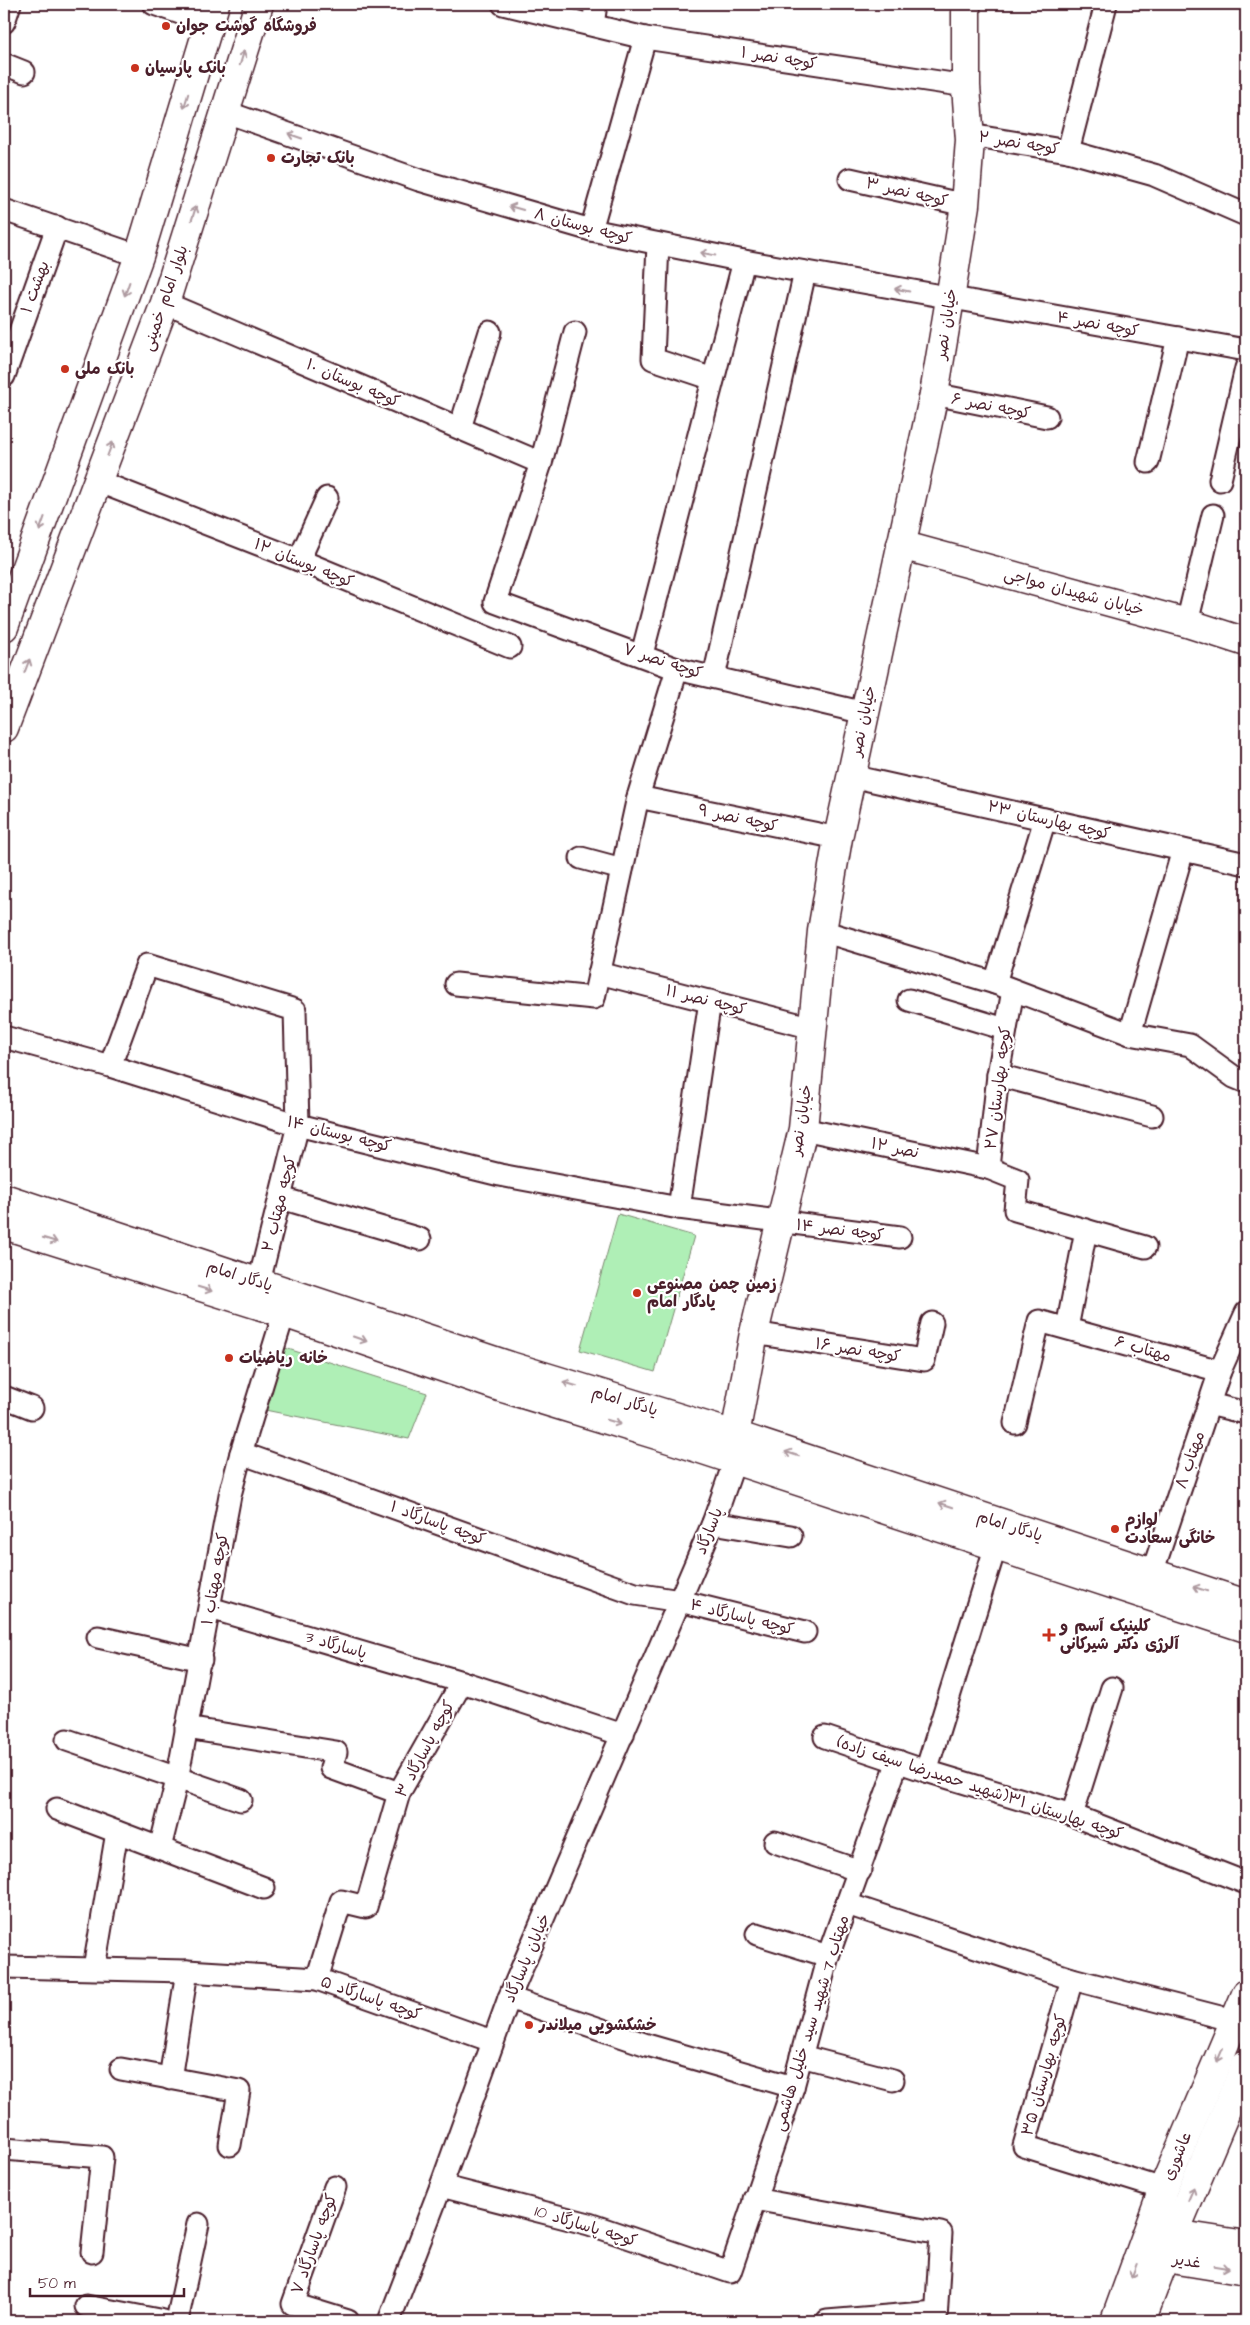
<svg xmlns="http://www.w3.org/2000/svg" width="1250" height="2325" font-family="'Architects Daughter','Playpen Sans Arabic',sans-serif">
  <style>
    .green { fill: #afefb6; stroke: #7c8770 }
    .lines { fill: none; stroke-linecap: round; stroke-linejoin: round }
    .street-casing { stroke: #4a1f2b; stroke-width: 25 }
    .secondary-casing { stroke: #4a1f2b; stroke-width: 31 }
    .street { stroke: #fff; stroke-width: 21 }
    .secondary { stroke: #fff; stroke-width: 28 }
    .oneway { stroke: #ae9aa0 }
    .poi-dot { fill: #c8321e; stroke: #fff; stroke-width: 2 }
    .labels { text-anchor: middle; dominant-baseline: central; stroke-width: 4.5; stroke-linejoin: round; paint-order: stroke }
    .poi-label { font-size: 16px; font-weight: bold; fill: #4a1f2b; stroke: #fff; text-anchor: start }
    .street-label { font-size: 16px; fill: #4a1f2b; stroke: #fff }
  </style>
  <rect width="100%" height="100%" fill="#fff"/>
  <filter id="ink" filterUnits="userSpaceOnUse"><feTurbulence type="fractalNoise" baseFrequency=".02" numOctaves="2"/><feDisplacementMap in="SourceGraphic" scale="10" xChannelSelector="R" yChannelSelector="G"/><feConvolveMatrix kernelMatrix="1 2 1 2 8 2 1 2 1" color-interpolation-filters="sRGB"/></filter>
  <g filter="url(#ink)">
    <g class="green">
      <path d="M618,1214L694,1236L655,1372L580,1350Z"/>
      <path d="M285,1348L427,1393L409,1439L265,1410Z"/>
    </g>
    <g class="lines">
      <defs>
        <g id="street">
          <path d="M154,4L209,23"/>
          <path d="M503,4L645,38L966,86"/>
          <path d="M4,22L10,4"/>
          <path d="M593,25L596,4"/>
          <path d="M4,64L24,72"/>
          <path d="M226,112L419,180L591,230L744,261L1246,350"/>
          <path d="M970,135L1068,151L1154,175L1246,215"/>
          <path d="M1068,151L1106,4"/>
          <path d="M850,179L965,205"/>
          <path d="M4,210L139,256"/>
          <path d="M591,230L645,38"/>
          <path d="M658,244L653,359L713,379"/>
          <path d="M165,303L541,463"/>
          <path d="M575,332L541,463L495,602L677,669L865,713"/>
          <path d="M4,376L57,227"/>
          <path d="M934,394L1047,417"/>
          <path d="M460,428L490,332"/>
          <path d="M1148,462L1178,338"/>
          <path d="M1220,480L1246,368"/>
          <path d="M97,481L299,560L510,647"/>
          <path d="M299,560L327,498"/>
          <path d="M1187,623L1213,515"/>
          <path d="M642,654L744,261"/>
          <path d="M714,677L805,272"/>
          <path d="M851,776L1246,864"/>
          <path d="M638,797L838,838"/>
          <path d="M581,858L622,869"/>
          <path d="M822,931L995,983L1130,1034L1190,1045L1234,1077L1246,1082"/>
          <path d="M599,973L813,1028"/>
          <path d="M995,983L1045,819"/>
          <path d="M456,984L594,998L638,797L677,669"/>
          <path d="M1013,990L998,1075L988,1168L1018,1180L1015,1210L1145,1247"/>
          <path d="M909,1000L1005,1029"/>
          <path d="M1130,1034L1183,850"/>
          <path d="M4,1037L110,1066L298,1125L500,1175L679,1208L900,1237"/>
          <path d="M110,1066L147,965L295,1010L298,1125L259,1282"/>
          <path d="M998,1075L1152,1116"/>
          <path d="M803,1129L988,1168"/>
          <path d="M281,1198L420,1239"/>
          <path d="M679,1208L710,1001"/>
          <path d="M1067,1328L1086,1230"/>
          <path d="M754,1333L924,1360L932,1323"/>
          <path d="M4,1397L32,1408"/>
          <path d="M1209,1404L1246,1413"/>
          <path d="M1015,1423L1039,1321L1220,1371"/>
          <path d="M241,1453L635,1594L680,1601L805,1632"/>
          <path d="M713,1523L791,1536"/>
          <path d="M1152,1573L1220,1371L1246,1313"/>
          <path d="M210,1608L462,1682"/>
          <path d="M98,1637L201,1660"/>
          <path d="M186,1728L336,1752L331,1768L399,1793"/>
          <path d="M825,1737L926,1771L1072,1815L1246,1883"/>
          <path d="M67,1740L241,1800"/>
          <path d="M926,1771L996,1545"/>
          <path d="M57,1809L264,1888"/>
          <path d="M1072,1815L1112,1688"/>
          <path d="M775,1842L860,1871"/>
          <path d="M160,1848L177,1780L230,1495L241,1453L284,1313"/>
          <path d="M847,1904L1072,1979L1220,2017"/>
          <path d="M757,1934L828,1956"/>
          <path d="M4,1967L187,1971L317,1979L492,2041"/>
          <path d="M94,1968L117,1832"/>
          <path d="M317,1979L341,1901L366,1907L399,1793L462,1682L623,1735"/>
          <path d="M1072,1979L1024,2146L1163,2189"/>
          <path d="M509,1998L647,2045L793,2087"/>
          <path d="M801,2056L893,2080"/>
          <path d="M121,2069L239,2091L230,2145"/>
          <path d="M170,2079L187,1971"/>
          <path d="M4,2149L102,2157L92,2252"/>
          <path d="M441,2186L589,2224L730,2272L793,2087L828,1956L898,1761"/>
          <path d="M335,2187L293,2304L348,2321"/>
          <path d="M754,2199L941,2233L936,2321"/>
          <path d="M86,2306L164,2321"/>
          <path d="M177,2321L198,2224"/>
          <path d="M389,2321L441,2186L509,1998L713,1523L735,1460"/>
          <path d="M827,2321L936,2312"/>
        </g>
        <g id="secondary">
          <path d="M901,545L1187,623L1246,642"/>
          <path d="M4,627L139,256L215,4"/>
          <path d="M4,728L165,303L259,4"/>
          <path d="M4,1198L510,1366L735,1435L1246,1604"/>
          <path d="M4,1225L284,1313L503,1388L670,1439L1246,1628"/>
          <path d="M735,1435L754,1333L803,1129L822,931L838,838L934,394L950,299L965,205L970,140L966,86V4"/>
          <path d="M1157,2237L1174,2234L1246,2245"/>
          <path d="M1153,2246L1166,2258L1246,2271"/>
          <path d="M1115,2321L1163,2189L1246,1994"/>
          <path d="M1141,2321L1174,2234L1246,2064"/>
        </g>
      </defs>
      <use href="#street" class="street-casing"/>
      <use href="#secondary" class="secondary-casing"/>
      <use href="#street" class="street"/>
      <use href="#secondary" class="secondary"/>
    </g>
    <defs><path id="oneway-shaft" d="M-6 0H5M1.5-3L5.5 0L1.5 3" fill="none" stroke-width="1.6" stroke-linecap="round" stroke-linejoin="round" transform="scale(1.25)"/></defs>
    <g class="oneway">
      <use href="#oneway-shaft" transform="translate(242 58) rotate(-73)"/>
      <use href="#oneway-shaft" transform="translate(186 101) rotate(107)"/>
      <use href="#oneway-shaft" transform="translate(295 136) rotate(-161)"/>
      <use href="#oneway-shaft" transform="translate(516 208) rotate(-164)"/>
      <use href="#oneway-shaft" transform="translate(194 213) rotate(-72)"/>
      <use href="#oneway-shaft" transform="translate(708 254) rotate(-169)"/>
      <use href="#oneway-shaft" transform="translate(127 289) rotate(109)"/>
      <use href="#oneway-shaft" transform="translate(902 290) rotate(-169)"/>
      <use href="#oneway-shaft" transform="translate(110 449) rotate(-69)"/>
      <use href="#oneway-shaft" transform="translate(42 524) rotate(110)"/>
      <use href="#oneway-shaft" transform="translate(27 666) rotate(-69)"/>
      <use href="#oneway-shaft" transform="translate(50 1240) rotate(17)"/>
      <use href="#oneway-shaft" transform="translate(205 1289) rotate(17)"/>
      <use href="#oneway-shaft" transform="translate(360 1339) rotate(19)"/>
      <use href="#oneway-shaft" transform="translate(570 1384) rotate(-163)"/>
      <use href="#oneway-shaft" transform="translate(614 1422) rotate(17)"/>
      <use href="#oneway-shaft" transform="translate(792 1454) rotate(-162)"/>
      <use href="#oneway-shaft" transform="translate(946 1505) rotate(-162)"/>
      <use href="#oneway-shaft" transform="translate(1200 1589) rotate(-162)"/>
      <use href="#oneway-shaft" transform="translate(1220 2055) rotate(113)"/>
      <use href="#oneway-shaft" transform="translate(1191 2194) rotate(-67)"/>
      <use href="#oneway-shaft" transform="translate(1222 2267) rotate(9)"/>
      <use href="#oneway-shaft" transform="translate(1134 2271) rotate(111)"/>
    </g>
  </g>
  <g class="poi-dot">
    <circle cx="166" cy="26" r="5"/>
    <circle cx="135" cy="68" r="5"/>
    <circle cx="271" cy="158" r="5"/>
    <circle cx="65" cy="369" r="5"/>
    <circle cx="637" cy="1293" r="5"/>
    <circle cx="229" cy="1358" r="5"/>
    <circle cx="1115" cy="1529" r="5"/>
    <path d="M1046.5 1627.5h5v5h5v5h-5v5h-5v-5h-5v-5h5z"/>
    <circle cx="529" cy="2025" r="5"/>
  </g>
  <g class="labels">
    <g class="poi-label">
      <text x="176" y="26">فروشگاه گوشت جوان</text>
      <text x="145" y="68">بانک پارسیان</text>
      <text x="281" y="158">بانک تجارت</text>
      <text x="75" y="369">بانک ملی</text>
      <text x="647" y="1284">زمین چمن مصنوعی<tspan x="647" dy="18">یادگار امام</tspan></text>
      <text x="239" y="1358">خانه ریاضیات</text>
      <text x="1125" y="1520">لوازم<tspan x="1125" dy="18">خانگی سعادت</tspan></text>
      <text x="1060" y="1626">کلینیک آسم و<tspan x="1060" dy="18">آلرژی دکتر شیرکانی</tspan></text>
      <text x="539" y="2025">خشکشویی میلاندر</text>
    </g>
    <g class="street-label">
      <text transform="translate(779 58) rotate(9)">کوچه نصر ۱</text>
      <text transform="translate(1019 143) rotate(9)">کوچه نصر ۲</text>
      <text transform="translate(907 192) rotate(13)">کوچه نصر ۳</text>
      <text transform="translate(583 226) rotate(15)">کوچه بوستان ۸</text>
      <text transform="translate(35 287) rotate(-70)">بهشت ۱</text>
      <text transform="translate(165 298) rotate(-71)">بلوار امام خمینی</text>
      <text transform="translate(946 324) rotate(-81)">خیابان نصر</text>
      <text transform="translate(1098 324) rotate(10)">کوچه نصر ۴</text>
      <text transform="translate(353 383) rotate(23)">کوچه بوستان ۱۰</text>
      <text transform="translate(991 406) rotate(11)">کوچه نصر ۶</text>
      <text transform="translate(304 563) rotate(22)">کوچه بوستان ۱۲</text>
      <text transform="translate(1074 592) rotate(15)">خیابان شهیدان مواجی</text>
      <text transform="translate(663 661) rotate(18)">کوچه نصر ۷</text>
      <text transform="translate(863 721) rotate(-78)">خیابان نصر</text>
      <text transform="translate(738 818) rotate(12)">کوچه نصر ۹</text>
      <text transform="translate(1049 820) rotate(13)">کوچه بهارستان ۲۳</text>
      <text transform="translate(706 1000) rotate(14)">کوچه نصر ۱۱</text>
      <text transform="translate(998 1088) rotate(-83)">کوچه بهارستان ۲۷</text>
      <text transform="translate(801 1120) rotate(-81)">خیابان نصر</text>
      <text transform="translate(339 1134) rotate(14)">کوچه بوستان ۱۴</text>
      <text transform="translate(895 1148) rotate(12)">نصر ۱۲</text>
      <text transform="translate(279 1204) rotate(-76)">کوچه مهتاب ۲</text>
      <text transform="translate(840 1230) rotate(7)">کوچه نصر ۱۴</text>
      <text transform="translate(240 1276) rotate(18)">یادگار امام</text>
      <text transform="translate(1143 1349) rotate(16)">مهتاب ۶</text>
      <text transform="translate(858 1350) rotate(9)">کوچه نصر ۱۶</text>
      <text transform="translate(625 1401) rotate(17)">یادگار امام</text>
      <text transform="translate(1190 1460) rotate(-71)">مهتاب ۸</text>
      <text transform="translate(438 1523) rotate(20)">کوچه پاسارگاد ۱</text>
      <text transform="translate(1010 1526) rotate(18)">یادگار امام</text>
      <text transform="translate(709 1531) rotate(-68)">پاسارگاد</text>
      <text transform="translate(215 1579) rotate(-80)">کوچه مهتاب ۱</text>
      <text transform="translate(742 1617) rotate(14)">کوچه پاسارگاد ۴</text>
      <text transform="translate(336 1645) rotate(16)">پاسارگاد 3</text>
      <text transform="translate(425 1749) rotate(-62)">کوچه پاسارگاد ۳</text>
      <text transform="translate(980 1788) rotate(18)">کوچه بهارستان ۳۱(شهید حمیدرضا سیف زاده)</text>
      <text transform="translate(527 1958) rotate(-67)">خیابان پاسارگاد</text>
      <text transform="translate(371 1998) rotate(19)">کوچه پاسارگاد ۵</text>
      <text transform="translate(811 2023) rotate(-73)">مهتاب 7 شهید سید خلیل هاشمی</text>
      <text transform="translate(1044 2075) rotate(-74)">کوچه بهارستان ۳۵</text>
      <text transform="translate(1177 2156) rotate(-67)">عاشوری</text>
      <text transform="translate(586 2226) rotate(17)">کوچه پاسارگاد 10</text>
      <text transform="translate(314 2244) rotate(-70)">کوچه پاسارگاد ۷</text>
      <text transform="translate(1187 2261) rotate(9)">غدیر</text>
    </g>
  </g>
  <rect width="1250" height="2325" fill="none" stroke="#fff" stroke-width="20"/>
  <rect x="10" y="10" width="1230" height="2305" fill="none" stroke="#4a1f2b" stroke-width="2" filter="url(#ink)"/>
  <path d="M30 2288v8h154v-8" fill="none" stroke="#4a1f2b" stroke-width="2.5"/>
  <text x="38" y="2288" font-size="15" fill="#4a1f2b" stroke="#ffffff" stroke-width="4" paint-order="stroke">50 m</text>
</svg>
